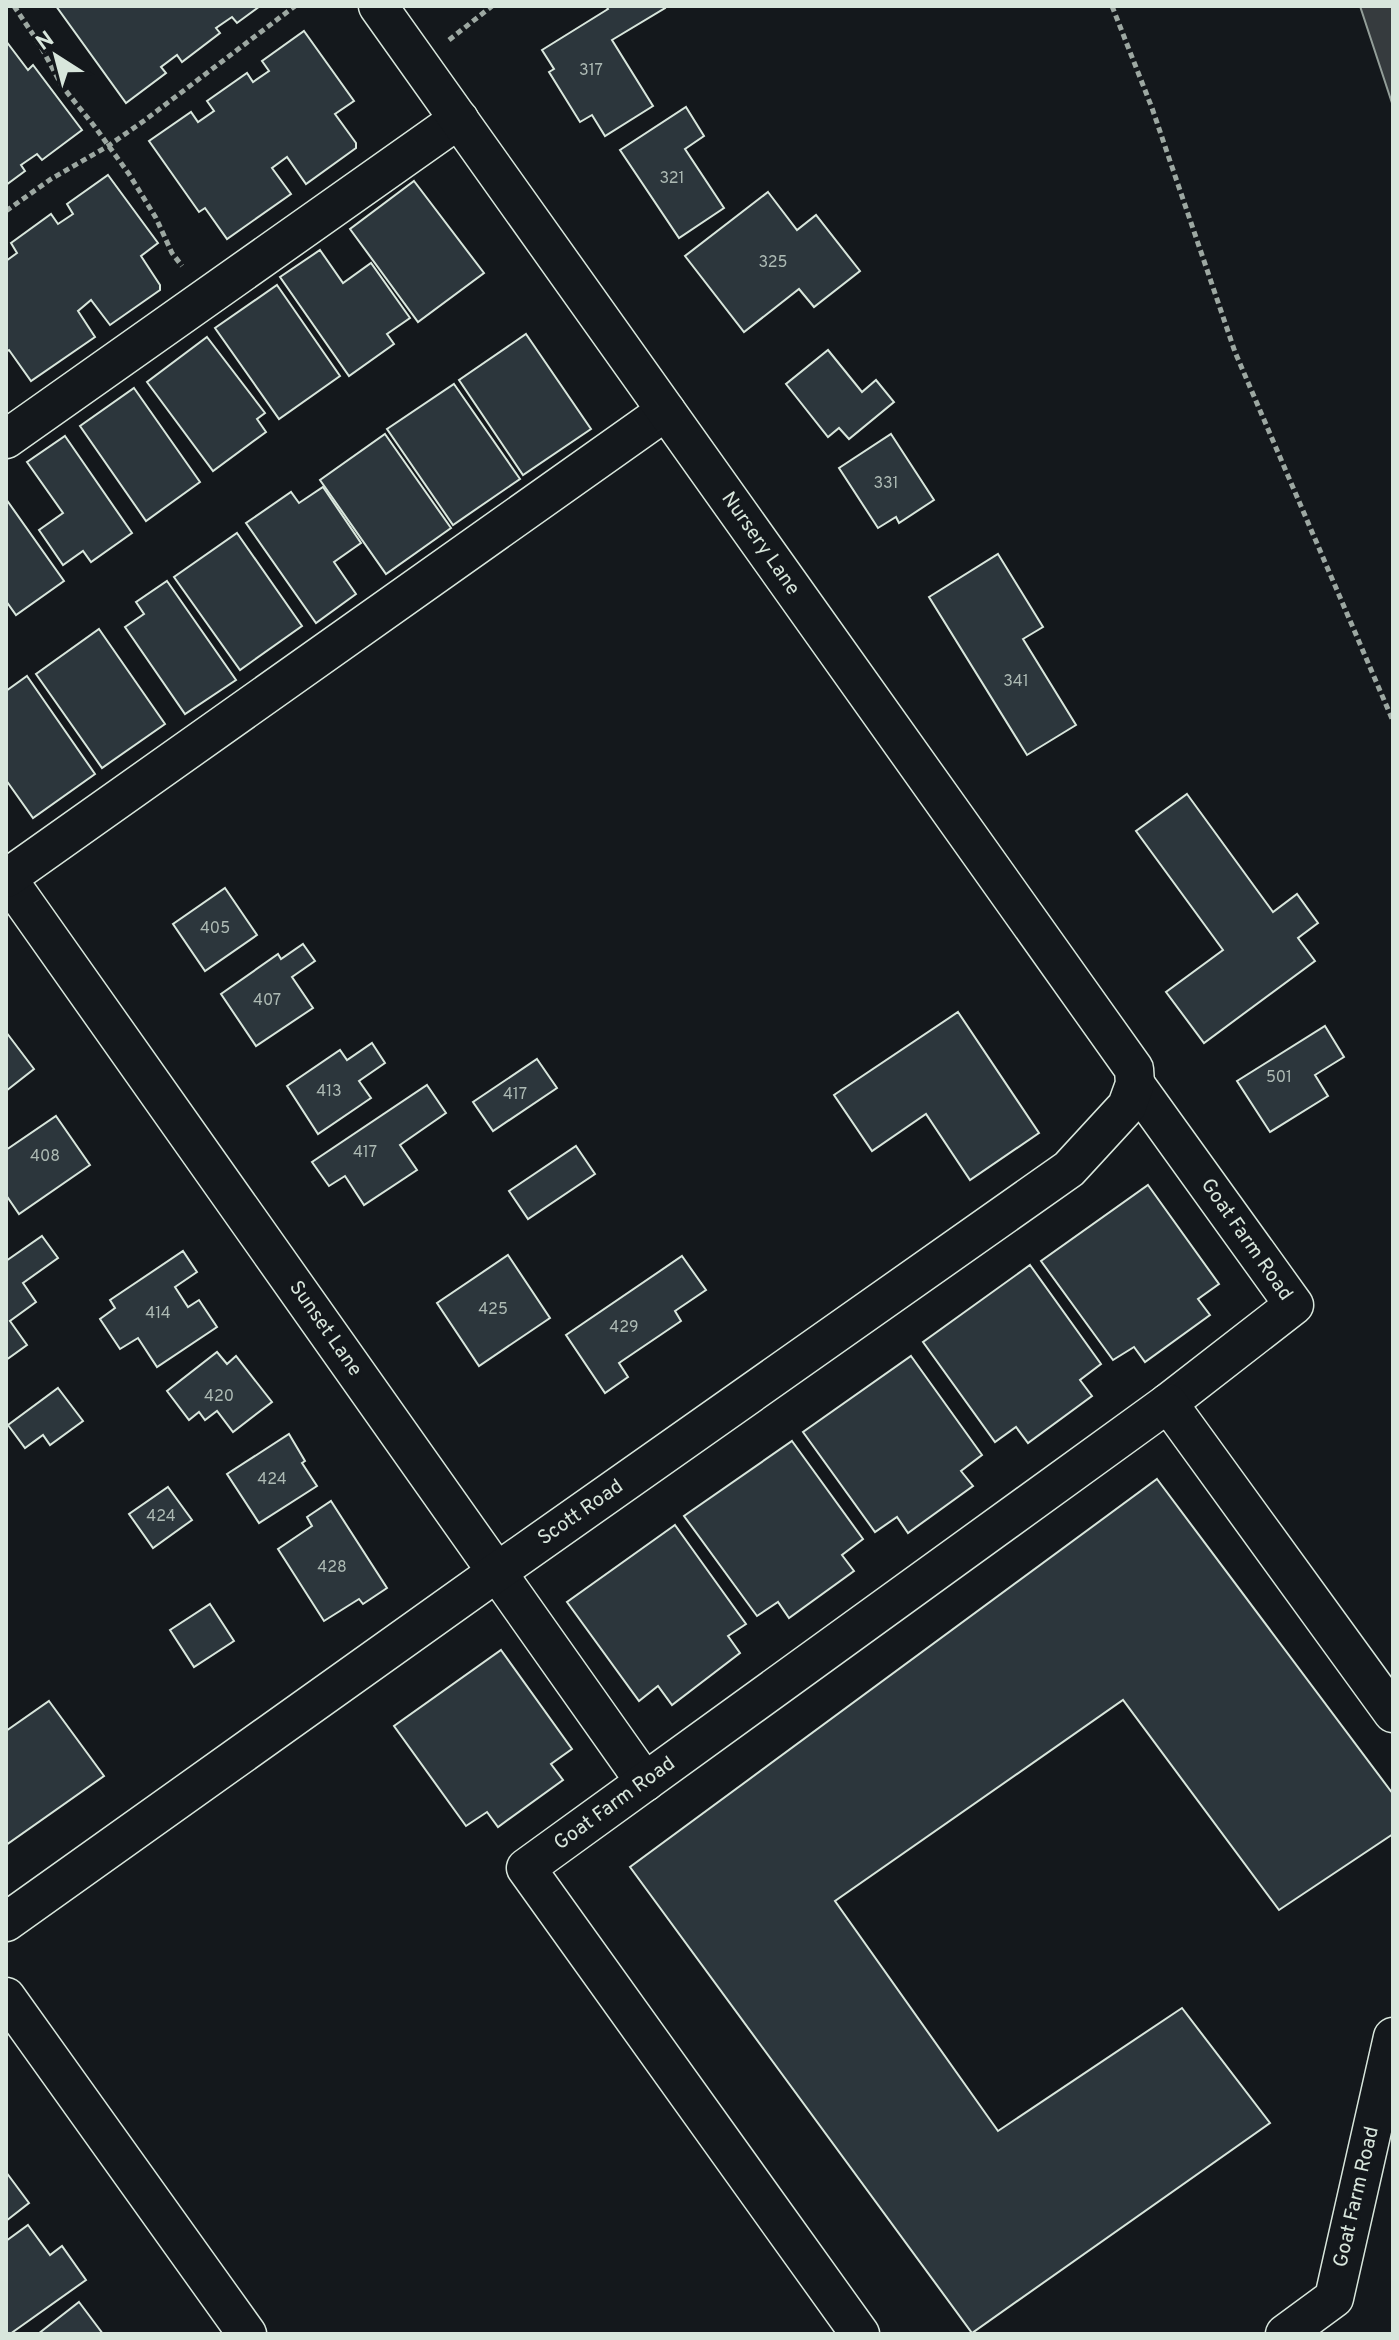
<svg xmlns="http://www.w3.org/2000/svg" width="1399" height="2340" font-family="Overpass,sans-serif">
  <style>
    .water { fill: #363b3e; stroke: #939e99; stroke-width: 2 }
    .building { fill: #2c363c; stroke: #d8e6dc; stroke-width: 2 }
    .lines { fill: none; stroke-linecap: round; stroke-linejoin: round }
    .minor-casing { stroke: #d8e6dc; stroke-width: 41 }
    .path { stroke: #9da8a2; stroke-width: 5; stroke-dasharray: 6 4; stroke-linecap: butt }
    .minor { stroke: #14181c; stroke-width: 38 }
    .labels { text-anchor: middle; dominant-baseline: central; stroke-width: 6; stroke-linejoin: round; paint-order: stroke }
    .number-label { font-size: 16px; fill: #adbab4 }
    .street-label { font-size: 20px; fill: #d8e6dc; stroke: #14181c }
  </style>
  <rect width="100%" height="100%" fill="#14181c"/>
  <path class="water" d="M1360,6H1393V106Z"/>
  <g class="building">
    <path d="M56,6H260L237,23L232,17L216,28L220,33L182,62L177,55L161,67L166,73L126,103Z"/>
    <path d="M606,6H664L665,8L612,40L653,106L605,136L592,115L580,122L549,72L554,69L542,50L608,9Z"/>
    <path d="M304,31L354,101L335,114L356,143V148L306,184L287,157L272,168L291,194L227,239L205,208L199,212L149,141L191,112L198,122L214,111L207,101L247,73L253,82L269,71L262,61Z"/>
    <path d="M6,41L28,70L33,65L82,130L42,160L37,154L21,165L25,171L6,185Z"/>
    <path d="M686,107L704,136L685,149L724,208L679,238L620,150Z"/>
    <path d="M108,175L158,243L141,256L160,285V290L110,325L91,300L78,311L95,337L31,381L9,350L6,352V261L17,253L11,243L51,214L58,224L73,214L67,204Z"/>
    <path d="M414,181L484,273L418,322L350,229Z"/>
    <path d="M768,192L797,230L816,215L860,271L814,307L799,289L744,332L685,256Z"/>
    <path d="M320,250L343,283L371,263L410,318L387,334L394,344L349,376L280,277Z"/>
    <path d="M277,285L340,376L279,419L215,328Z"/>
    <path d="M526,334L591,429L523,475L459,380Z"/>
    <path d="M207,337L265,413L257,419L266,432L213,471L147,382Z"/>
    <path d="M828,350L862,392L876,380L894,402L849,439L839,428L828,437L786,384Z"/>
    <path d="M454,384L520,479L453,525L387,429Z"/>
    <path d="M134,388L200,482L146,521L80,426Z"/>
    <path d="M385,434L451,528L386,574L320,480Z"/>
    <path d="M891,434L934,500L899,523L896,517L878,528L839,468Z"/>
    <path d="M65,436L132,533L91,562L83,551L63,565L39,530L63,513L27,462Z"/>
    <path d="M323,487L361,543L334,562L356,594L316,623L246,523L291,492L299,503Z"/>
    <path d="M6,499L64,581L16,615L6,601Z"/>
    <path d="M237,533L302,626L240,670L174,577Z"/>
    <path d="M998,554L1043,627L1023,639L1076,725L1027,755L929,597Z"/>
    <path d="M167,581L236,680L185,714L125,627L144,614L136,602Z"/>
    <path d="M99,629L165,724L102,768L36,674Z"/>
    <path d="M27,676L95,774L33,818L6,780V691Z"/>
    <path d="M1187,794L1273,912L1297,894L1318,923L1298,938L1315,961L1204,1043L1166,992L1223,950L1136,831Z"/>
    <path d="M225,888L257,935L205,971L173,924Z"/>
    <path d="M303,944L315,961L292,977L313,1008L256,1046L221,994L278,954L281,959Z"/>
    <path d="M958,1012L1039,1133L970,1180L926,1114L872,1151L834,1095Z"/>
    <path d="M1325,1026L1344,1057L1315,1075L1328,1096L1270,1132L1237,1081Z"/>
    <path d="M6,1032L34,1069L6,1091Z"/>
    <path d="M372,1043L385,1063L359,1081L371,1098L318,1134L287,1086L340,1050L347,1060Z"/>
    <path d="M537,1059L557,1088L493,1131L473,1102Z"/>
    <path d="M427,1085L446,1113L400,1145L417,1170L364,1205L345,1176L329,1186L312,1162Z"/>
    <path d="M56,1116L90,1165L19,1214L6,1195V1150Z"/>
    <path d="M576,1146L595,1174L528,1219L509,1191Z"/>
    <path d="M1148,1185L1219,1284L1198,1299L1210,1315L1145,1362L1134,1347L1113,1360L1041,1261Z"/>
    <path d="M42,1236L58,1258L23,1283L36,1302L10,1321L27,1345L6,1360V1261Z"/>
    <path d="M183,1251L197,1272L175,1287L188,1307L199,1300L217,1327L157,1367L138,1338L120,1349L100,1319L115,1308L110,1300Z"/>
    <path d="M508,1255L550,1318L479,1366L437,1303Z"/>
    <path d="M682,1256L706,1290L675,1311L681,1321L619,1363L628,1377L605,1393L566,1335Z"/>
    <path d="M1030,1265L1101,1364L1080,1380L1092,1396L1028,1443L1016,1427L995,1442L923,1342Z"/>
    <path d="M217,1352L227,1364L236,1356L272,1402L233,1432L217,1411L205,1420L199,1412L189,1420L167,1391Z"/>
    <path d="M911,1356L982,1455L961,1471L973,1486L908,1533L897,1517L875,1532L803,1432Z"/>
    <path d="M58,1388L83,1421L50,1445L43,1435L25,1448L8,1425Z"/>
    <path d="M289,1434L305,1461L302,1463L317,1486L259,1523L227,1474Z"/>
    <path d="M792,1441L863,1539L842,1555L854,1571L789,1618L778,1602L757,1616L684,1516Z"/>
    <path d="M1157,1479L1393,1794V1834L1279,1910L1123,1700L835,1901L998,2131L1182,2008L1270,2123L972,2333L630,1867Z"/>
    <path d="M168,1487L192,1520L153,1548L129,1514Z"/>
    <path d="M331,1501L387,1588L363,1604L359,1599L324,1621L278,1549L312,1526L307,1517Z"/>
    <path d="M675,1525L746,1624L728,1636L740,1653L672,1705L658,1686L639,1701L567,1602Z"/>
    <path d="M210,1604L234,1641L194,1667L170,1630Z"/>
    <path d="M501,1650L572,1749L551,1764L563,1780L498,1827L487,1812L466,1826L394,1726Z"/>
    <path d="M49,1701L104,1776L6,1845V1731Z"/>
    <path d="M6,2172L29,2203L6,2221Z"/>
    <path d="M28,2225L50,2255L62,2246L86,2280L10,2334H6V2241Z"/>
    <path d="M79,2302L103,2334H38Z"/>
  </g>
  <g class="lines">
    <defs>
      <g id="minor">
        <path d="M6,439L459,119"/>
        <path d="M6,877L645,1782"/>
        <path d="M7,878L666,411"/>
        <path d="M1135,1084L1294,1305L1168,1403"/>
        <path d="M6,1922L497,1572L1069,1169L1127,1106L1135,1084L1134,1069L378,6"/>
        <path d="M6,1997L247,2334"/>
        <path d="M860,2334L526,1868L1168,1403L1393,1713"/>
        <path d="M1285,2334L1334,2298L1393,2037"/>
      </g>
    </defs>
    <use href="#minor" class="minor-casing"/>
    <g class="path">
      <path d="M14,6L40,45L62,86L95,127L129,174L156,218L172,253L182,266"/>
      <path d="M1112,6L1152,108L1235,352L1393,721"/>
      <path d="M449,40L492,6"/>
      <path d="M6,211L51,179L108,146L145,120L295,6"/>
    </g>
    <use href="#minor" class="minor"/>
  </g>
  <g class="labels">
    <g class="number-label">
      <text x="591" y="71">317</text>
      <text x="672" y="179">321</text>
      <text x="773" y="263">325</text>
      <text x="886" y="484">331</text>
      <text x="1016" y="682">341</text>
      <text x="215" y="929">405</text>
      <text x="267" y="1001">407</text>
      <text x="1279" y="1078">501</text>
      <text x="329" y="1092">413</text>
      <text x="515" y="1095">417</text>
      <text x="365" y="1153">417</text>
      <text x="45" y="1157">408</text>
      <text x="493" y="1310">425</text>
      <text x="158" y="1314">414</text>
      <text x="624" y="1328">429</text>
      <text x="219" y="1397">420</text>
      <text x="272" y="1480">424</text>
      <text x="161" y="1517">424</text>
      <text x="332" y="1568">428</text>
    </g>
    <g class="street-label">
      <text transform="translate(760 544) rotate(55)">Nursery Lane</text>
      <text transform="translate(1246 1240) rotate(55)">Goat Farm Road</text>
      <text transform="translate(325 1329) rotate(55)">Sunset Lane</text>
      <text transform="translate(581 1513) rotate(-35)">Scott Road</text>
      <text transform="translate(615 1804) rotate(-36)">Goat Farm Road</text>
      <text transform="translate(1357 2197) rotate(-77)">Goat Farm Road</text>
    </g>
  </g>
  <rect width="1399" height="2340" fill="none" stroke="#d8e6dc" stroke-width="16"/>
  <g transform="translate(56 56) rotate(324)" stroke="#14181c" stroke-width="6" paint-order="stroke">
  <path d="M0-6L14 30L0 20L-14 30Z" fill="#d8e6dc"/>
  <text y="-12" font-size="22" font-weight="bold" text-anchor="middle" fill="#d8e6dc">N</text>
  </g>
</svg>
